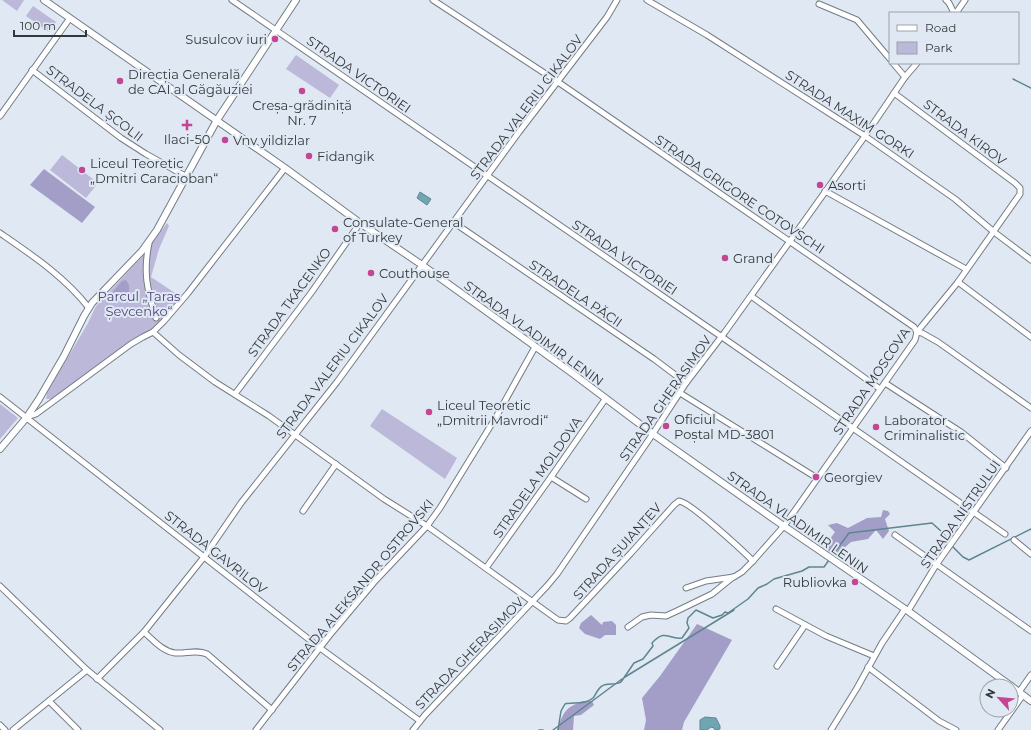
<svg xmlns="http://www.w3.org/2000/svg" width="1031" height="730" font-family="Montserrat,sans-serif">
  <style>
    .green { fill: #bcb8d9 }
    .forest { fill: #a39ec8 }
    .water { fill: #70a6b4; stroke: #5e8590 }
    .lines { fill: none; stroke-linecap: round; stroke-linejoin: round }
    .stream { stroke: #5e8590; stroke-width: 1.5 }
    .minor-casing { stroke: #747c85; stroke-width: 7 }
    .major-casing { stroke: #747c85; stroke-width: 8 }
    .minor { stroke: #fff; stroke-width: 5 }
    .major { stroke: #fff; stroke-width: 6 }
    .poi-dot { fill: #c34695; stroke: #e0e9f3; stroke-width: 1.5 }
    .labels { text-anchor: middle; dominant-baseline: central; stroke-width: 4; stroke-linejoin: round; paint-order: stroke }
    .poi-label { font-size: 13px; fill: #34383c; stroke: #e0e9f3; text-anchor: start }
    .street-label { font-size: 13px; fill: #34383c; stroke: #e0e9f3 }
    .park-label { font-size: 13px; fill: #4f457d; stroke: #e0e9f3 }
  </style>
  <rect width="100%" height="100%" fill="#e0e9f3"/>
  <g class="green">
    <path d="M2,0H24L17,11Z"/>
    <path d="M33,6L56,22L49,32L26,16Z"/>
    <path d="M296,55L339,85L330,98L286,69Z"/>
    <path d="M62,155L98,183L86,198L50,170Z"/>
    <path d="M167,223L169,226L159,249L151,277L181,297L160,323L112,355L53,399H46L47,393L51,386L88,323L96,306L141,258Z"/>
    <path d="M0,404L18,418L0,439Z"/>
    <path d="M382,409L457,458L445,479L370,426Z"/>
  </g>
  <g class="forest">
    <path d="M44,169L95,207L82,223L30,185Z"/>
    <path d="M126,280L129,285V292L117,297L112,295L111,294L122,281Z"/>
    <path d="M883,510L888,511L890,514L885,519L889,531L883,539L876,530L868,539L851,542L835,556L824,547L835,532L828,525L837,523L848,528L867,518L881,517Z"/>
    <path d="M591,615L602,625L603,622L612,621L616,625V635H605L600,639L585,634L579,628L581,623Z"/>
    <path d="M697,624L732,640L684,722L682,730H644L646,720L642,698L660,676Z"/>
    <path d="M583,701H592L594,705L581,715L574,716L573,730H557C564,712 564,708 583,701Z"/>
  </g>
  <g class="water">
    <path d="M420,192L431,199L427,205L417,198Z"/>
    <path d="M705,717L716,718L720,726V729L715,730L714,728L711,727L707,730H700V720Z"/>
  </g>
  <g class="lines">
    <g class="stream">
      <path d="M1013,79L1031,88"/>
      <path d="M952,546L963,557L969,560L1031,529"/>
      <path d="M831,557L849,533L932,523L942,532L950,542"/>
      <path d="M625,677L734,610"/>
      <path d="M539,730H543"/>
      <path d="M553,730L622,679"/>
      <path d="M558,730L561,711L565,704C573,702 585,705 593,698C596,695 597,689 602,686C608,682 615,686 621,682L634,663L643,659L653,646L652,643C666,628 668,640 682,638L689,628L687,623L688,618L696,610L713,618L722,615L725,612L728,613L748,599L758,588L767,584L774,579L802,571L809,567H824L829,560"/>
    </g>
    <defs>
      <g id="minor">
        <path d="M232,0L722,337L1005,534"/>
        <path d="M433,0L558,82L914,327L917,332"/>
        <path d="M647,0L707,35L865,136L955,199L994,232L1031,260"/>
        <path d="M946,0L949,3L954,13"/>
        <path d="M819,4L857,20L890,59"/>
        <path d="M956,13L965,0"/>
        <path d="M893,63L905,77"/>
        <path d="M32,70L121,138L146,154L187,177"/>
        <path d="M0,116L70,18"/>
        <path d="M825,191L966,269"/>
        <path d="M453,222L654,359L686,383"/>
        <path d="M0,233C32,255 65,277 89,308"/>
        <path d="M149,243C143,273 147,289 156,318"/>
        <path d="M958,282L1031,337"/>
        <path d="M751,296L880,389"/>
        <path d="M153,332L179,355L215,382L269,416L384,499L427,526L558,620L566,621L570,618L631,553L674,505L679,501C690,502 742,550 753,561"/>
        <path d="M917,332L922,333L938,342L1031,408"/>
        <path d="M885,383L961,432L1006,468"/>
        <path d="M680,393L817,478"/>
        <path d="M235,394L311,293L360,223"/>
        <path d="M0,397L320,648L420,721"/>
        <path d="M27,417L36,414L131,344L143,337L153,332L164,321L188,293L285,168"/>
        <path d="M551,477L586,499"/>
        <path d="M303,511L336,464"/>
        <path d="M895,535L1031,631"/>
        <path d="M1014,540L1031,554"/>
        <path d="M486,568L551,477L606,398"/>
        <path d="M0,586L87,670L160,730"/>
        <path d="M686,588L706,581L734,577L742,572L753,561L784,526L903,357L915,340L917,332L958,282L1020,194V188L1015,183L894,93"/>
        <path d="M776,609L826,636L874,656"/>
        <path d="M908,611L936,565L1031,431"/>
        <path d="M628,627L642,617L651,615L666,616L679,610L712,594L733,577"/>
        <path d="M144,632C153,640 162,651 175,653C186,654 196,649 207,654L272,710"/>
        <path d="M777,666L805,625"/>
        <path d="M868,667L939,721L956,730"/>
        <path d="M97,679L144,632L204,557L241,503L337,382L519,132L607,17L617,0"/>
        <path d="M1019,692L1031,675"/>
        <path d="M49,701L78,730"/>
        <path d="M0,725L5,730"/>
        <path d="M13,730L87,670"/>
        <path d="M256,730L329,636L376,580L427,526L440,508L496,417L535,347"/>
        <path d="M413,730L425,715L547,586L557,574L650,438L686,383L725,332L865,136L905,77L917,63"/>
        <path d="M831,730L857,688L882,643L905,609"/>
        <path d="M998,730L1023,695"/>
      </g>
      <g id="major">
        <path d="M44,0L285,168L360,223L422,265L572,373L653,434L778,522L908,611L1011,686"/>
        <path d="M0,449L27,417L39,399L64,356L84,316L92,303L142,251L157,230L217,120L296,0"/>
        <path d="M1011,686L1031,701"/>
      </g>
    </defs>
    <use href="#minor" class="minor-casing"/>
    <use href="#major" class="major-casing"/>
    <use href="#minor" class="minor"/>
    <use href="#major" class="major"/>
  </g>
  <g class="poi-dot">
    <circle cx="275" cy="39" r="4"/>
    <circle cx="120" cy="81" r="4"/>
    <circle cx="302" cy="91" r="4"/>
    <path d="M185 119h4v4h4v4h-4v4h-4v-4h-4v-4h4z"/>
    <circle cx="225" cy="140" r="4"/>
    <circle cx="309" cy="156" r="4"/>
    <circle cx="82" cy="170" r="4"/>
    <circle cx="820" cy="185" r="4"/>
    <circle cx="335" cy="229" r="4"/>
    <circle cx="725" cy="258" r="4"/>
    <circle cx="371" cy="273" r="4"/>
    <circle cx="429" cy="412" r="4"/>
    <circle cx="666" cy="426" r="4"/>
    <circle cx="876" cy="427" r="4"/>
    <circle cx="816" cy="477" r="4"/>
    <circle cx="855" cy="582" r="4"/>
  </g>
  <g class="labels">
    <g class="poi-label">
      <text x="267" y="39" text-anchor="end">Susulcov iuri</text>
      <text x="128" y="74">Direcția Generală<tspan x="128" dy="15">de CAI al Găgăuziei</tspan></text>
      <text x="302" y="105" text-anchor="middle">Creșa-grădiniță<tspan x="302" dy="15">Nr. 7</tspan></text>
      <text x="187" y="139" text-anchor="middle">Ilaci-50</text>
      <text x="233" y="140">Vnv yildizlar</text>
      <text x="317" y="156">Fidangik</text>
      <text x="90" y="163">Liceul Teoretic<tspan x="90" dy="15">„Dmitri Caracioban“</tspan></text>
      <text x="828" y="185">Asorti</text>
      <text x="343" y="222">Consulate-General<tspan x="343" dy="15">of Turkey</tspan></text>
      <text x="733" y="258">Grand</text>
      <text x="379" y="273">Couthouse</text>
      <text x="437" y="405">Liceul Teoretic<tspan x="437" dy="15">„Dmitrii Mavrodi“</tspan></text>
      <text x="674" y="419">Oficiul<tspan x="674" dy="15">Poștal MD-3801</tspan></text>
      <text x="884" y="420">Laborator<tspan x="884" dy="15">Criminalistic</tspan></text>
      <text x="824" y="477">Georgiev</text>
      <text x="847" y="582" text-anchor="end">Rubliovka</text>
    </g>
    <g class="street-label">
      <text transform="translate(359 74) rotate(35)">STRADA VICTORIEI</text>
      <text transform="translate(95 103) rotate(37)">STRADELA ȘCOLII</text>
      <text transform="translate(526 107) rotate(-53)">STRADA VALERIU CIKALOV</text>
      <text transform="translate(850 114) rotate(33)">STRADA MAXIM GORKI</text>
      <text transform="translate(965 132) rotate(37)">STRADA KIROV</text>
      <text transform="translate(740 194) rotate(34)">STRADA GRIGORE COTOVSCHI</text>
      <text transform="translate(625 257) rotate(34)">STRADA VICTORIEI</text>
      <text transform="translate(576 293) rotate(34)">STRADELA PĂCII</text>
      <text transform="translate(289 302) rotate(-54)">STRADA TKACENKO</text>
      <text transform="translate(534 333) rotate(36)">STRADA VLADIMIR LENIN</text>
      <text transform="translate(332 366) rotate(-53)">STRADA VALERIU CIKALOV</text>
      <text transform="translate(871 381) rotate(-56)">STRADA MOSCOVA</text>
      <text transform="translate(665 398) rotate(-55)">STRADA GHERASIMOV</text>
      <text transform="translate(537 477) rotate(-55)">STRADELA MOLDOVA</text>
      <text transform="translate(960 514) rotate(-55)">STRADA NISTRULUI</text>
      <text transform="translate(798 522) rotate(35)">STRADA VLADIMIR LENIN</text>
      <text transform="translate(617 551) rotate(-48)">STRADA ȘUIANȚEV</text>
      <text transform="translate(216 552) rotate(38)">STRADA GAVRILOV</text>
      <text transform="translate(360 585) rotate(-50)">STRADA ALEKSANDR OSTROVSKI</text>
      <text transform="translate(469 653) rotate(-46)">STRADA GHERASIMOV</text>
    </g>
    <g class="park-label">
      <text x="139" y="296">Parcul „Taras<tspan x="139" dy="15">Șevcenko“</tspan></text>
    </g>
  </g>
  <rect x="889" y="12" width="130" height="52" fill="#e0e9f3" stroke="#9ba2aa"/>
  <rect x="897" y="25" width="20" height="6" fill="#ffffff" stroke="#9ba2aa"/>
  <text x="925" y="32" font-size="12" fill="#34383c">Road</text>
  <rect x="897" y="42" width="20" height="12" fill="#bcb8d9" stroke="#9ba2aa"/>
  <text x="925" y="52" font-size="12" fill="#34383c">Park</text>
  <g transform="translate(999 698) rotate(297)"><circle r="19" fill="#e0e9f3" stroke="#9ba2aa"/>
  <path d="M0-3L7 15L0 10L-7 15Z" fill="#c34695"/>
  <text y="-6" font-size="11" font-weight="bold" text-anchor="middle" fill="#34383c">N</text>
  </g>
  <path d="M14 30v6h72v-6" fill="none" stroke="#34383c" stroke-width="2"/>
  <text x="20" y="30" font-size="12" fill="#34383c" stroke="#e0e9f3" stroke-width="3" paint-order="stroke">100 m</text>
</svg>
